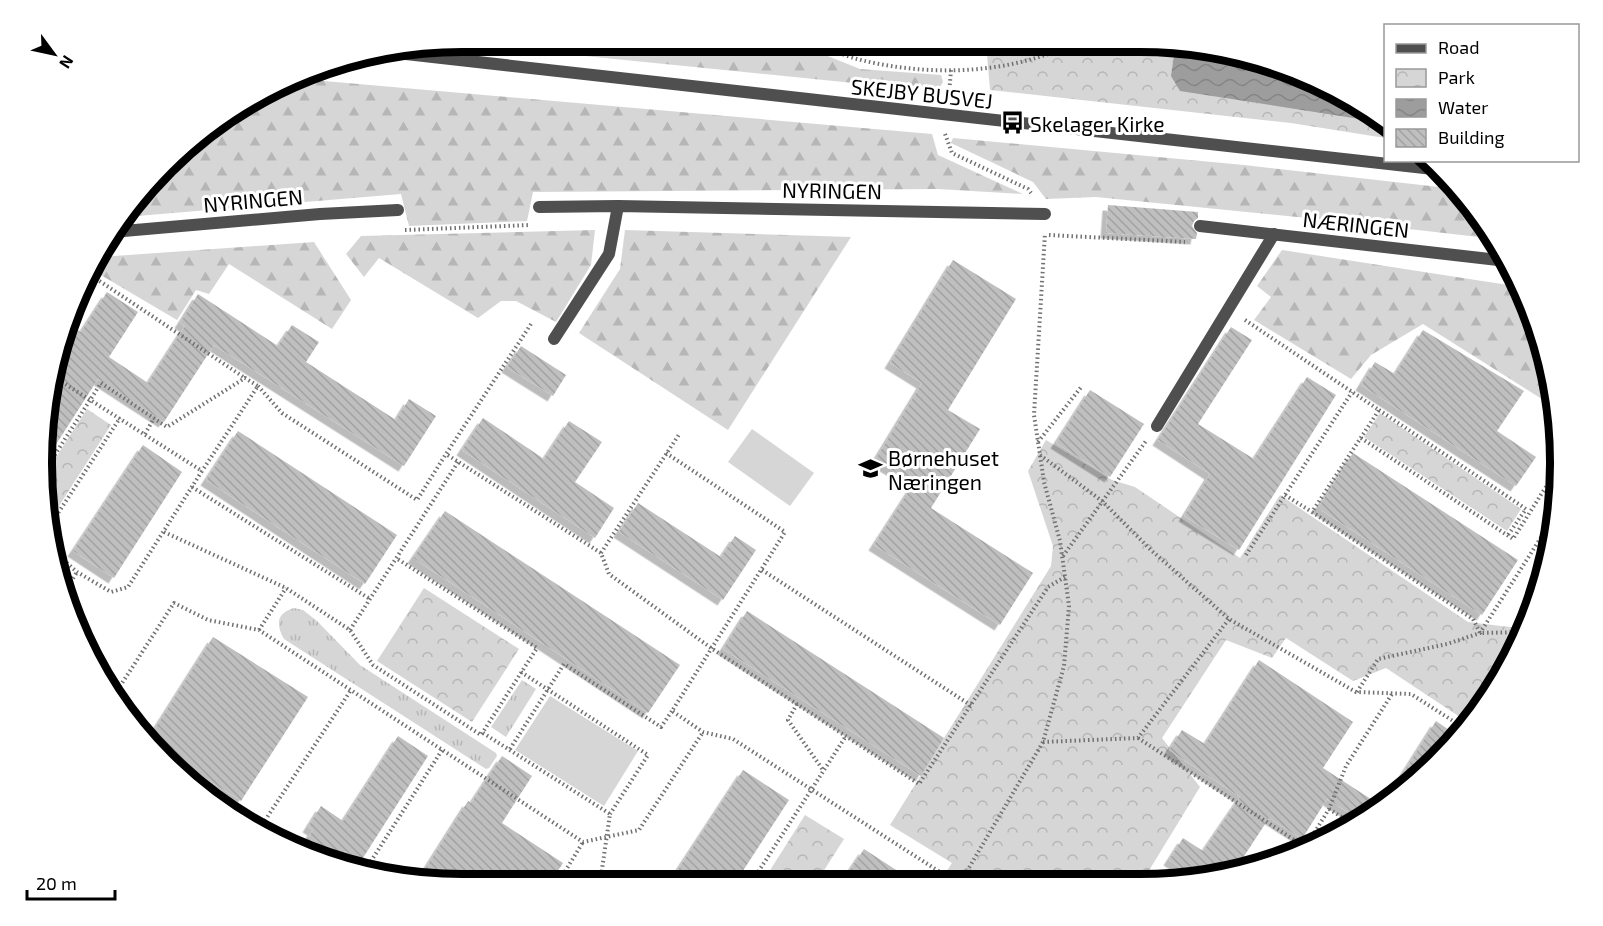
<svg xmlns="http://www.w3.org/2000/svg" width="1603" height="926" font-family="'Exo 2',sans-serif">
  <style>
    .grass { fill: url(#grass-tufts) }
    .forest { fill: url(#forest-firs) }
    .park { fill: url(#park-crowns) }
    .garden { fill: #d6d6d6 }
    .water { fill: url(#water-waves) }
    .building { fill: url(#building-back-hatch); filter: url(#shadow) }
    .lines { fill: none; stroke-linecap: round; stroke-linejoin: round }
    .path { stroke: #717171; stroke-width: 4; stroke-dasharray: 1.5 3; stroke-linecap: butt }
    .service { stroke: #4f4f4f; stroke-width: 12 }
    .minor { stroke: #4f4f4f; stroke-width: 12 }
    .labels { text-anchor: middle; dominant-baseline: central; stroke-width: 6; stroke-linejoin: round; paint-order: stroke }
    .street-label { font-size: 21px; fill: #000; stroke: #fff }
    .poi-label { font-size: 21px; fill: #000; stroke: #fff; text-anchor: start }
    .rim { fill: none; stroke: #000; stroke-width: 8 }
  </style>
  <defs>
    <pattern id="grass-tufts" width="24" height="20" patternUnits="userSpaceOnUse" patternTransform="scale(1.5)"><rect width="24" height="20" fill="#d6d6d6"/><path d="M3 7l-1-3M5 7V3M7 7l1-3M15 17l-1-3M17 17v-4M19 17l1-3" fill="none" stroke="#b6b6b6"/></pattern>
    <pattern id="forest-firs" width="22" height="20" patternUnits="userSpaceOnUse" patternTransform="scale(1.5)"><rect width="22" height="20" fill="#d6d6d6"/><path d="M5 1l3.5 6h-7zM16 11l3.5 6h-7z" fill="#b6b6b6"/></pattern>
    <pattern id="park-crowns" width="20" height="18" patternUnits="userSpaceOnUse" patternTransform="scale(1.5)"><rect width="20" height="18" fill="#d6d6d6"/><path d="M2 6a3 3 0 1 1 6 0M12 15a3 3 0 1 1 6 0" fill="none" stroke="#b6b6b6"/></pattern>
    <pattern id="water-waves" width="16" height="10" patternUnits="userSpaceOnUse" patternTransform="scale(1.5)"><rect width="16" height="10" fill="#9d9d9d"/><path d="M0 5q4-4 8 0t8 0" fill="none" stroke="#858585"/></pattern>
    <pattern id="building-back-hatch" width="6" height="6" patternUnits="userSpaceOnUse" patternTransform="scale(1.5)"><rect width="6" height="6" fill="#bfbfbf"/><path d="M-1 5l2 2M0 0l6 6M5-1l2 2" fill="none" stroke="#a2a2a2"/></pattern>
    <filter id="shadow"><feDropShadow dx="-5.5" dy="5.5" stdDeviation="0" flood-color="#0004"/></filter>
  </defs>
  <rect width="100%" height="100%" fill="#fff"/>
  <g class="grass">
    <path d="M294,608L303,610L317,621L360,665L496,753L497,756L489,768L486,769L284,639C276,625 276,613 294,608Z"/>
    <path d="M522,680L536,689L506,737L491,727Z"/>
  </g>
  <g class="forest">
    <path d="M463,42H793L860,69L941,75L943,82L940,87L903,88L456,43Z"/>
    <path d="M301,79L932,134L938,155L1023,194L938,189L533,192L527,221L409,226L401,194L125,217L207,129Z"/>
    <path d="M953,138L1244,165L1457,189L1490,229L1496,239L1357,223L1096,197L1046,199L1033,182L951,143Z"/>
    <path d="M595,230L591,265L556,322L516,301H501L478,318L379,258L364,277L346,254L361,236Z"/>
    <path d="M625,230L851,237L728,430L579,333L620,269Z"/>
    <path d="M314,242L351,300L332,329L229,264L209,294L196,290L177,320L94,271L100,257Z"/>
    <path d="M1282,250L1521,287C1539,321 1552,369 1556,408L1423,324L1371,355L1351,379L1254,320L1271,297L1257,286Z"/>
  </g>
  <g class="park">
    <path d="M986,43H1168L1276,64L1374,113L1385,123V138L1291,123L990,90Z"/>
    <path d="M87,409L111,425L50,520L43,490L44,476Z"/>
    <path d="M1380,413L1521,509L1507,531L1364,437Z"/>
    <path d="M1046,440L1112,480L1135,487L1240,558L1280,495L1468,622L1526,629L1490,697L1469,723L1386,668L1353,681L1286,638L1272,658L1226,640L1162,738L1200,787L1145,877L1154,883H939L952,863L890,825L1051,566L1053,546L1028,471Z"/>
    <path d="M424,588L519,649L472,722L377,661Z"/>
    <path d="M805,815L844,839L816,883H762Z"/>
  </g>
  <g class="garden">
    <path d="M752,429L814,473L790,506L728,462Z"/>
    <path d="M550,696L638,751L604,806L515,750Z"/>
  </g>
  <path class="water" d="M1188,47L1276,64L1374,113L1385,123L1180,91L1171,76L1174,56Z"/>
  <g class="building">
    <path d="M1108,205L1198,212V218L1194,221L1192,226L1197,233L1196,239L1106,233Z"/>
    <path d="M953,260L1016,299L948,410L980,429L931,508L1033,573L1000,625L874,545L914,483L875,460L922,383L890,363Z"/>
    <path d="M107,292L138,312L109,357L148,383L185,326L180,323L198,294L278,346L292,325L319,342L306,362L396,420L409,399L436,416L404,466L214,345L164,422L98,379L46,460L54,383L69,358L58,351L69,326L81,332Z"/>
    <path d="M1231,327L1252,340L1198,424L1254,459L1307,377L1336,395L1239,550L1184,516L1210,474L1158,440Z"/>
    <path d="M1423,330L1524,391L1497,431L1536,457L1516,486L1361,385L1375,362L1395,374Z"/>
    <path d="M521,346L566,375L553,396L507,367Z"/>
    <path d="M1090,390L1144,424L1110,477L1056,443Z"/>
    <path d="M483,418L544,459L569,421L602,442L575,482L614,508L595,538L462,450Z"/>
    <path d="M238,431L397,535L365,584L206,480Z"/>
    <path d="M143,445L182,472L114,578L73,551Z"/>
    <path d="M1353,453L1518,560L1482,615L1318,508Z"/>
    <path d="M638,503L721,557L735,536L756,550L723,600L619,532Z"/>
    <path d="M445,511L680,665L648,713L413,558Z"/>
    <path d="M747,611L944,738L921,776L723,649Z"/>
    <path d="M213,637L308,697L241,801L177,760L175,763L149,738Z"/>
    <path d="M1259,660L1353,722L1323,768L1380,805L1360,820L1327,799L1302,839L1269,818L1235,870L1185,880L1189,873L1169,860L1183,838L1203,851L1240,797L1169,750L1182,730L1205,744Z"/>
    <path d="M1436,721L1458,736L1437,761L1392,796L1390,794Z"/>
    <path d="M398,736L428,756L361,861L345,851L337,863L328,862L301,849L313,830L308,827L321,806L343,821Z"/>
    <path d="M502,756L532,776L502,823L563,863L550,883H435L418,880L468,801L471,803Z"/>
    <path d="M743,770L789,800L735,883H669Z"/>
    <path d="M864,849L916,883H841Z"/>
  </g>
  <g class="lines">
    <g class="path">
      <path d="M814,42C828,48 842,55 857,59C915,74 982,75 1039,57C1052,53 1065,48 1078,43"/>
      <path d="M949,94L951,70"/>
      <path d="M945,134L952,153L1028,189L1031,193"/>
      <path d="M405,230L530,225"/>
      <path d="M1049,235L1185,242"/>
      <path d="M92,276L245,378"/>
      <path d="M1245,320L1379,410L1312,512L1473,619L1480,633L1524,632"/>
      <path d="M531,324L446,454L601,553L609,574L711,648L919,784L1048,587L1065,577"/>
      <path d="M54,377L202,471L128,587L111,592L77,572L58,555"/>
      <path d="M258,386L282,413L417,500L446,454"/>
      <path d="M1379,410L1526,509L1508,535"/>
      <path d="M145,434L154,418"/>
      <path d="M1361,438L1513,539L1549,482L1558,489"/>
      <path d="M1038,442L1082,386"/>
      <path d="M666,453L785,532L672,711L703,732L733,739L957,883"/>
      <path d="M1040,455L1102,501L1152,551L1229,619L1356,692L1411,694L1464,728"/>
      <path d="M45,470L101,383L167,427L245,378L258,386L202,471"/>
      <path d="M1549,482L1561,461"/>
      <path d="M192,487L370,599"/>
      <path d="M1285,495L1312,512"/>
      <path d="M51,524L120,418"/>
      <path d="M164,532L286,588L350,630L373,665L481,735L537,648L396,558"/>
      <path d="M601,553L680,433"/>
      <path d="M1246,555L1352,392"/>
      <path d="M1063,556L1146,441"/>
      <path d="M762,570L972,706"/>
      <path d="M66,590L77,572"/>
      <path d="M259,630L286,588"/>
      <path d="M350,630L458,462"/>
      <path d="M521,672L648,755L610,814"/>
      <path d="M1357,692L1378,659L1447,644L1480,633L1556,514"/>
      <path d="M115,694L174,603L208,620L259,630L583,842L639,830L703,732"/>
      <path d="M797,704L788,720L823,770"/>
      <path d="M483,733L610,814L600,883"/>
      <path d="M1138,738L1305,847"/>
      <path d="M1043,742L1138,738L1229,619"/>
      <path d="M510,749L564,664L661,727L672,711"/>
      <path d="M189,776L262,825"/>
      <path d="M1329,809L1354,825"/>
      <path d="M260,828L351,690"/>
      <path d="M1305,848L1329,809L1346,766L1392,694"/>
      <path d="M366,869L442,750"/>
      <path d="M558,883L583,842"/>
      <path d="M751,883L846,736"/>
      <path d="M960,883L1043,742L1064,666L1069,606L1065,577L1060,541L1044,482L1034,415L1045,233"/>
    </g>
    <g class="service">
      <path d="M397,53L1442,170"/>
      <path d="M554,339L609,254L618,206"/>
      <path d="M1157,426L1274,234"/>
    </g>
    <g class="minor">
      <path d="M539,207L618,206L1045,214"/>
      <path d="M1200,226L1507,261"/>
      <path d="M112,232L320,214L398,210"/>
    </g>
  </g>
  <defs>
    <symbol id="bus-bare" viewBox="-9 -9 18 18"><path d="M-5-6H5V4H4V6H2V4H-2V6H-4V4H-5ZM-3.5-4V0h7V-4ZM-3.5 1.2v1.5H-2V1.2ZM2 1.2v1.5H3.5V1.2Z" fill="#000" stroke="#fff" stroke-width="2.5" paint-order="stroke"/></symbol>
    <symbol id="school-bare" viewBox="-9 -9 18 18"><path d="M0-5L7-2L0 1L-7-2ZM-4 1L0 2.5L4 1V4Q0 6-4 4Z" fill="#000" stroke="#fff" stroke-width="2.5" paint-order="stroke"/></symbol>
  </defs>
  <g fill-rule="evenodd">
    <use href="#bus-bare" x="996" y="106" width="33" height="33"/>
    <use href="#school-bare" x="854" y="452" width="33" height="33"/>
  </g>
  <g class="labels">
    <g class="street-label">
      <text transform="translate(922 93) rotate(6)">SKEJBY BUSVEJ</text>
      <text transform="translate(832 190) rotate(1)">NYRINGEN</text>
      <text transform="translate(253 200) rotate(-5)">NYRINGEN</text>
      <text transform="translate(1356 224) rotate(6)">NÆRINGEN</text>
    </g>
    <g class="poi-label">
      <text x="1030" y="123">Skelager Kirke</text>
      <text x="888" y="457">Børnehuset<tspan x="888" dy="24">Næringen</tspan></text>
    </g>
  </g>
  <path d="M0 0H1603V926H0ZM462 52H1140A410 410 0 0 1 1550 462V464A410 410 0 0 1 1140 874H462A410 410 0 0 1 52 464V462A410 410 0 0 1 462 52Z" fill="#fff" fill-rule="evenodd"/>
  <path class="rim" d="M462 52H1140A410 410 0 0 1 1550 462V464A410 410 0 0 1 1140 874H462A410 410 0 0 1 52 464V462A410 410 0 0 1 462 52Z"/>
  <rect x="1384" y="24" width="195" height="138" fill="#ffffff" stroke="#999999" stroke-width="1.5"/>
  <rect x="1396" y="44" width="30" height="9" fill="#4f4f4f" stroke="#999999" stroke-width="1.5"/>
  <text x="1438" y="54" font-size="18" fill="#000000">Road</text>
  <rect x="1396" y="69" width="30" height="18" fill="url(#park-crowns)" stroke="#999999" stroke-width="1.5"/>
  <text x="1438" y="84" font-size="18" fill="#000000">Park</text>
  <rect x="1396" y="99" width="30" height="18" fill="url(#water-waves)" stroke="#999999" stroke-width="1.5"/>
  <text x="1438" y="114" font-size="18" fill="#000000">Water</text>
  <rect x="1396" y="129" width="30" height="18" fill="url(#building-back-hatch)" stroke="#999999" stroke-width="1.5"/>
  <text x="1438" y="144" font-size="18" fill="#000000">Building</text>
  <g transform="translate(54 54) rotate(123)" stroke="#ffffff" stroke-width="4.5" paint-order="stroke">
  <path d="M0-4.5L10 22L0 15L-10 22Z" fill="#000000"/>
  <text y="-9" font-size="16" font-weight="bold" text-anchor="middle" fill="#000000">N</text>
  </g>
  <path d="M27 890v9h88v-9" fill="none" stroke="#000000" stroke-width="3"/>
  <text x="36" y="890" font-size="18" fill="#000000" stroke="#ffffff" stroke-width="4.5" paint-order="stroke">20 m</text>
</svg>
